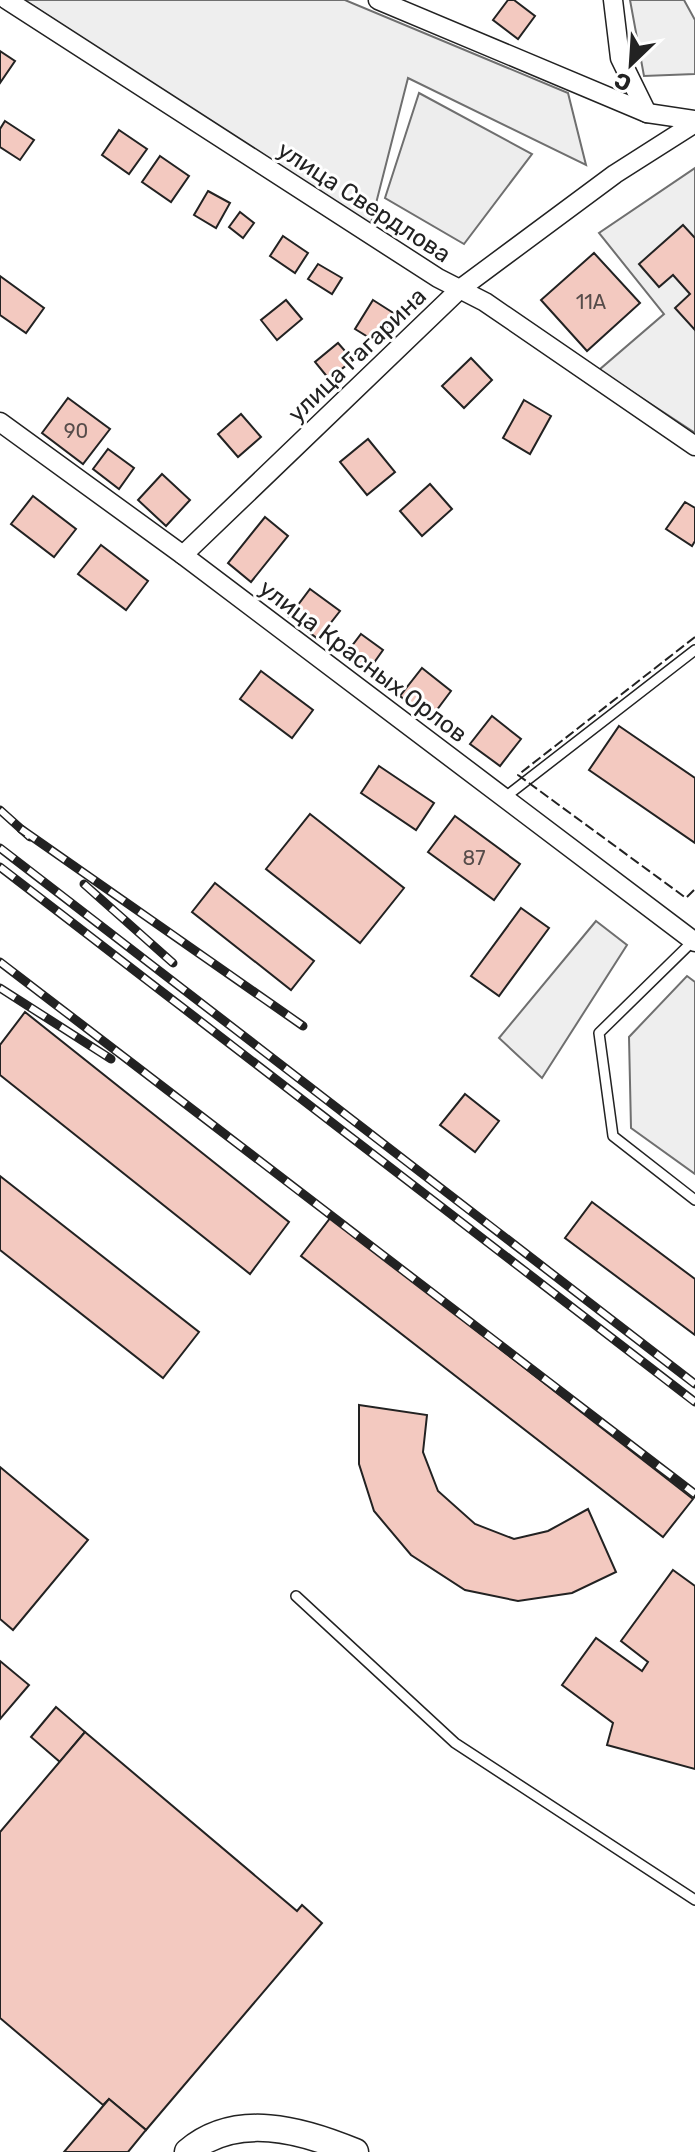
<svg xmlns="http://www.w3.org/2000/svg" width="695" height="2152" font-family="Rubik,sans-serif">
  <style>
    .green { fill: #eee; stroke: #6f6f6f; stroke-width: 2 }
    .parking { fill: #ededed; stroke: #6f6f6f; stroke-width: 2 }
    .building { fill: #f3c9c0; stroke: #222; stroke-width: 2 }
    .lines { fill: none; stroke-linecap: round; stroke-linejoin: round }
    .lane-casing { stroke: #222; stroke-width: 12 }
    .street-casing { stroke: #222; stroke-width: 21 }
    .secondary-casing { stroke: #222; stroke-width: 29 }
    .lane { stroke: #fff; stroke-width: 9 }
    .street { stroke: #fff; stroke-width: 18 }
    .secondary { stroke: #fff; stroke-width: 26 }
    .rail-casing { stroke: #222; stroke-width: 9 }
    .rail { stroke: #fff; stroke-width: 6; stroke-dasharray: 18; stroke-linecap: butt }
    .fence { stroke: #222; stroke-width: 2; stroke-dasharray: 10 4; stroke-linecap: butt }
    .labels { text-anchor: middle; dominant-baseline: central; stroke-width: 6; stroke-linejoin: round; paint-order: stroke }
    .number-label { font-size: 20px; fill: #564c4a }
    .street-label { font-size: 24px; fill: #222; stroke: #fff }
  </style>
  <rect width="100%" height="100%" fill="#fff"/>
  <g class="green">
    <path d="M24,0H345L568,93L586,165L408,78L370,227Z"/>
    <path d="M630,0H684L695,20V74L644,76Z"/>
    <path d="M695,168V433L599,370L664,314L599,233Z"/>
    <path d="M596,921L627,945L542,1078L499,1038Z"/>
    <path d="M687,976L695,982V1174L631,1128L629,1037Z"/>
  </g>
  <path class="parking" d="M419,93L532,154L464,244L385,198Z"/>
  <g class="building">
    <path d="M508,0H514L535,16L518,39L493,20Z"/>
    <path d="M0,51L15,61L0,83Z"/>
    <path d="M5,121L34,140L20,160L0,147V129Z"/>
    <path d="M119,130L147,149L129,174L102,155Z"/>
    <path d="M160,156L189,176L171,202L142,182Z"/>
    <path d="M208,191L230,203L216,228L194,215Z"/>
    <path d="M240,212L254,223L243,238L229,227Z"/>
    <path d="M683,225L695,238V330L675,308L690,294L673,275L659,287L639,264Z"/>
    <path d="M283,236L308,253L295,273L270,256Z"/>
    <path d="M594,253L640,303L587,351L541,300Z"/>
    <path d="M318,264L342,278L332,294L308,279Z"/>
    <path d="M0,276L44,308L26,333L0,315Z"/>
    <path d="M286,300L302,319L277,340L261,320Z"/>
    <path d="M373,300L395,314L378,343L355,329Z"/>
    <path d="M338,343L353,360L329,379L315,362Z"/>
    <path d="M471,358L492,380L464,408L442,386Z"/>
    <path d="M68,398L110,429L83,464L42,433Z"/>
    <path d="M524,400L551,416L530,454L503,438Z"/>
    <path d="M241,414L261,437L238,457L218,434Z"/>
    <path d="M368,439L395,472L367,495L340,462Z"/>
    <path d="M108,449L134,468L119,489L93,469Z"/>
    <path d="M162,474L190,500L166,526L138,500Z"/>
    <path d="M430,484L452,509L422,536L400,511Z"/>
    <path d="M33,496L76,529L54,557L11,524Z"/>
    <path d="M685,502L695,508V541L692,546L666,529Z"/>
    <path d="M265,517L288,536L251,582L228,563Z"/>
    <path d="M101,545L148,581L126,610L78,574Z"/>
    <path d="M310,589L340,611L318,639L289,617Z"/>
    <path d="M361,634L383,650L368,671L345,655Z"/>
    <path d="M422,668L451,691L430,719L400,696Z"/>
    <path d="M261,671L313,710L292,738L240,699Z"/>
    <path d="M492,716L521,739L500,766L470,744Z"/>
    <path d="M619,726L695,778V843L589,770Z"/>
    <path d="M379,766L434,803L416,830L361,793Z"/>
    <path d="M310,814L404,888L360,943L266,869Z"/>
    <path d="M455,816L520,864L494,900L428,852Z"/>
    <path d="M215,883L314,961L291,990L192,912Z"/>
    <path d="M521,908L549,928L499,996L471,976Z"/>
    <path d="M25,1012L289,1222L250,1274L0,1075V1045Z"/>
    <path d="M465,1094L499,1121L475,1152L440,1125Z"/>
    <path d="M0,1176L199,1332L163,1378L0,1250Z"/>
    <path d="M592,1202L695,1279V1335L565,1238Z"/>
    <path d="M331,1217L693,1499L663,1537L301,1256Z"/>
    <path d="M359,1405L427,1415L423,1452L438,1491L475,1524L514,1539L548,1531L588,1509L616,1572L572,1593L518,1601L465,1590L411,1555L374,1511L359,1464Z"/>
    <path d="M0,1467L88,1540L13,1630L0,1619Z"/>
    <path d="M673,1570L695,1586V1769L607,1745L613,1723L562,1685L596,1638L642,1671L648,1662L621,1641Z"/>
    <path d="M0,1661L29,1685L0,1719Z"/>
    <path d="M56,1707L85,1732L60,1762L31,1737Z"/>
    <path d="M85,1732L297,1911L302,1905L322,1923L146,2130L109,2099L103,2105L0,2018V1832Z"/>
    <path d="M109,2099L146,2130L128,2152H64Z"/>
  </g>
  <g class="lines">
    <defs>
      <g id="lane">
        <path d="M504,798L695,650"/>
        <path d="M694,940L599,1033L613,1136L695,1200"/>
        <path d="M296,1596L455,1743L695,1900"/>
      </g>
      <g id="street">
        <path d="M7,0L438,278L485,302L695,446"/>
        <path d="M378,0L647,113L695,120"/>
        <path d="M613,0L620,58L647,113"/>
        <path d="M0,422L183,555L695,942"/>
        <path d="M183,555L460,289L615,174L695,123"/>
      </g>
      <path id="secondary" d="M188,2152C236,2111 302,2130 355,2152"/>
    </defs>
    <use href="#lane" class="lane-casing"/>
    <use href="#street" class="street-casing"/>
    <use href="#secondary" class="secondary-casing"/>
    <use href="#lane" class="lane"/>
    <use href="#street" class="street"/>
    <use href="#secondary" class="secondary"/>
    <defs>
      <g id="rail">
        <path d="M0,810L30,837"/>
        <path d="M21,829L303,1026"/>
        <path d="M0,848L695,1384"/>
        <path d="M0,867L695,1402"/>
        <path d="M84,884L173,963"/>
        <path d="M0,962L695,1494"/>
        <path d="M0,988L111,1059"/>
      </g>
    </defs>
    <use href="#rail" class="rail-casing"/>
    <use href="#rail" class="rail"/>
    <path class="fence" d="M695,637L518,775L686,898L695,889"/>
  </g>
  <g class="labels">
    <g class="number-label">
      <text x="591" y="302">11А</text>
      <text x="76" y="431">90</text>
      <text x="474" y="858">87</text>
    </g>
    <g class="street-label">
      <text transform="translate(364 202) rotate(33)">улица Свердлова</text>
      <text transform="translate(357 355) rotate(-44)">улица Гагарина</text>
      <text transform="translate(363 661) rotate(37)">улица Красных Орлов</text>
    </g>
  </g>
  <g transform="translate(631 64) rotate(205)" stroke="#ffffff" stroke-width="6" paint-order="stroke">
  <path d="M0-6L14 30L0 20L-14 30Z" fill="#222222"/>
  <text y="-12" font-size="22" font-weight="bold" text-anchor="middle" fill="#222222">С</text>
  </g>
</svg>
